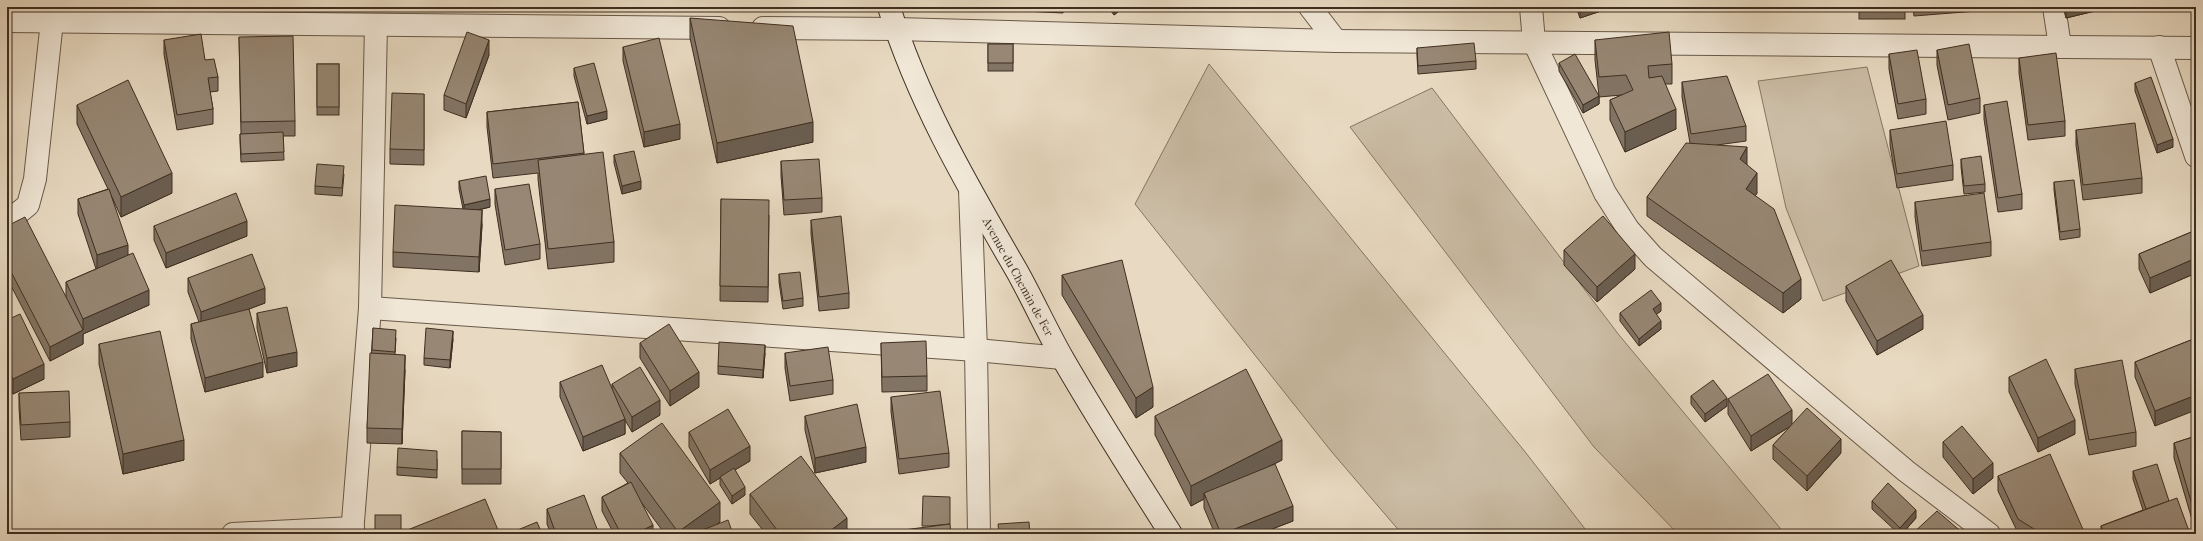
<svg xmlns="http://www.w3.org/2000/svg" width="2203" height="541" font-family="'IM FELL French Canon',serif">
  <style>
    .green { fill: #cbbda6; stroke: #857663 }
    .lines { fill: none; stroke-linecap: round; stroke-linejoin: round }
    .street-casing { stroke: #695948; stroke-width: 24 }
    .secondary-casing { stroke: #3f2e20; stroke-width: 24 }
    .street { stroke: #f0e7d7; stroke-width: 22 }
    .secondary { stroke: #f0e7d7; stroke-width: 22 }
    .wall { fill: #827464; stroke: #3f2e20 }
    .shaded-wall { fill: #6a5e51; stroke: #3f2e20 }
    .building { fill: #978774; stroke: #3f2e20 }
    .labels { text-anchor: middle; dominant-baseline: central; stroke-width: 3.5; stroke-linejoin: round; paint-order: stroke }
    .street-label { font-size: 12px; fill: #3f2e20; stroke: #f0e7d7 }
  </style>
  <rect width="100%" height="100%" fill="#e8dac2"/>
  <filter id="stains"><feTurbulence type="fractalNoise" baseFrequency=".005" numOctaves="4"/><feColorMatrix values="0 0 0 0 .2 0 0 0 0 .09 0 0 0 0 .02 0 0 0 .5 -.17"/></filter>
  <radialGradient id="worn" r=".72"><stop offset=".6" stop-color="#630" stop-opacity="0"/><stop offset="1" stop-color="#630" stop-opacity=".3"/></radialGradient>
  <g class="green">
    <path d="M1209,64L1526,453L1589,534H1402L1331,451L1135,204Z"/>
    <path d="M1867,67L1919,266L1823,301L1786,208L1758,81Z"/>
    <path d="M1432,88L1619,335L1785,534H1678L1594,447L1350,127Z"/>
  </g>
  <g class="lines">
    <defs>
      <g id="street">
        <path d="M1310,7L1336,41"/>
        <path d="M1531,7L1534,42L1605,193L1628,229L1653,257L1906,471L1989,534"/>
        <path d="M2054,7L2060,46"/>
        <path d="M7,21L719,28"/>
        <path d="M763,28L896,29L1336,41L2196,48"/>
        <path d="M2159,47L2196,156"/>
        <path d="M970,190L976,350L979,534"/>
        <path d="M7,222L28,205L35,179L52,21L45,8"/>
        <path d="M370,308L976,350L1062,358"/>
        <path d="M233,534L353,528"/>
        <path d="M352,534L370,308L376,25"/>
      </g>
      <path id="secondary" d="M889,7C918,102 969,188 1018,273C1034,302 1047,331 1063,359C1097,418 1134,476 1171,534"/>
    </defs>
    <use href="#street" class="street-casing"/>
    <use href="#secondary" class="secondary-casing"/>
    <use href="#street" class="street"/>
    <use href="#secondary" class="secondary"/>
  </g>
  <g class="wall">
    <path d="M944,7H1064L1063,13Z"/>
    <path d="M1108,7H1124L1114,15Z"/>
    <path d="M1451,7H1500V8L1451,11Z"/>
    <path d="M1576,7H1607V9L1580,18Z"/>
    <path d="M1763,7H1830L1763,8Z"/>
    <rect x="1859" y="7" width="46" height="12"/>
    <path d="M1913,7H1977V11L1914,16Z"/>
    <path d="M2063,7H2095V11L2066,18Z"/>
    <path d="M690,18L813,142L717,163L690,38Z"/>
    <path d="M239,37L295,121V136H283L284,160L241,162L240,142V134H241Z"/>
    <path d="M164,40L205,60L218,77V91L210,92L213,109V124L177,130L164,54Z"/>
    <path d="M1595,40L1672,64V84H1665L1676,129L1625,152L1610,120V100L1622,95L1599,97V104L1583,113L1559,71V63L1599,96L1595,60Z"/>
    <rect x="988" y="44" width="25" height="27"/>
    <path d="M623,47L680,139L644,147L623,61Z"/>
    <path d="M1417,48L1476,61V69L1418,74L1417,56Z"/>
    <path d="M1937,50L1980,98V113L1948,120L1937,65Z"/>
    <path d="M1889,54L1926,99V114L1898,119L1889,69Z"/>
    <path d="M489,55L466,118L444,110V95Z"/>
    <path d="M2019,58L2065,121V136L2028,140L2019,73Z"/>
    <rect x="317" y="64" width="22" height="51"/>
    <path d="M574,68L607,119L587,124L574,76Z"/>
    <path d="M1682,82L1746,126V141L1717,145L1747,165L1757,193L1755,196L1801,299L1783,313L1647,216V197L1690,143L1682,97Z"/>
    <path d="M2135,83L2173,147L2157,153L2135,91Z"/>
    <path d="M424,94V165L390,164V149Z"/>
    <path d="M578,102L584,154L614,242V262L548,269L538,179V173L493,178L487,127V112Z"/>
    <path d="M77,105L172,193L121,217L111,195L128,255L149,305L83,334V344L50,361L7,278V226L66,297V282L96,269L78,214V199L108,189L77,124Z"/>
    <path d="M1984,105L2022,194V209L1998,212L1984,119Z"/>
    <path d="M1890,130L1953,165V180L1897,188L1890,145Z"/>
    <path d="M2076,130L2142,178V193L2083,200L2076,145Z"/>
    <path d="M614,155L641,189L622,194L614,163Z"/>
    <path d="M1961,159L1985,184V192L1964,194L1961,167Z"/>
    <path d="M781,161L822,198V212L784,215L781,176Z"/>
    <path d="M344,174L342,196L315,194V186Z"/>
    <path d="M459,181L490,207L479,210L482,225L479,272L393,267V252L463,209L459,189Z"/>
    <path d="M2054,182L2080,229V237L2060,240L2054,190Z"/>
    <path d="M495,189L540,244V259L505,265L495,204Z"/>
    <path d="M721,199L769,215L768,302L720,301Z"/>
    <path d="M1915,202L1991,242V256L1922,266L1915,217Z"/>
    <path d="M811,220L849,293V308L819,311L811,234Z"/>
    <path d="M154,226L247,236L166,268L154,240Z"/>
    <path d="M2196,230V273L2150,293L2139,269V254Z"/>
    <path d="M1564,250L1635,269L1597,302L1564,265Z"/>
    <path d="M779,274L803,298V306L783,309L779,282Z"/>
    <path d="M1062,275L1153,407L1136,418L1062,295Z"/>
    <path d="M188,278L265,303L249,309L263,377L205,392L191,339V324L199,322L188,292Z"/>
    <path d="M1846,286L1923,329L1877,355L1846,301Z"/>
    <path d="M1661,311L1656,314L1661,329L1639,346L1620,321V313Z"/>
    <path d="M257,313L297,366L267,373L257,328Z"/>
    <path d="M7,320L44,379L13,394L7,382Z"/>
    <path d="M373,328L396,338L395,354L405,370L402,444L367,443V428Z"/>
    <path d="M2196,338L2155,426L2135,377V362Z"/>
    <path d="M453,339L450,368L424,365V358Z"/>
    <path d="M640,343L699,387L670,406L640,358Z"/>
    <path d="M881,343L927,376V391L882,392Z"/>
    <path d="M99,344L184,460L123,474L99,364Z"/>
    <path d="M765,353L763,378L718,374V366Z"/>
    <path d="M785,353L833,380V394L790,401L785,368Z"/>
    <path d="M2075,369L2136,432V446L2089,455L2075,384Z"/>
    <path d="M2009,377L2075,434L2038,452L2009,392Z"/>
    <path d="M560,382L612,389V384L660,415L632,432L625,420V434L583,451L560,397Z"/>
    <path d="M19,393L70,422V437L21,440L19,408Z"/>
    <path d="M1691,396L1727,406L1705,422L1691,404Z"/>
    <path d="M891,397L949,453V467L899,474L891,412Z"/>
    <path d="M1728,399L1792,425L1841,453L1807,491L1773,459V445L1791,426L1751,451L1728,414Z"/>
    <path d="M805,416L866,462L815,473L805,430Z"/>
    <path d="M1155,416L1282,460L1268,467L1293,521L1259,534H1215L1204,508V499L1191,506L1155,435Z"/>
    <path d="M462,431L501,432V484H462Z"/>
    <path d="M689,432L750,461L735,470L745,495L732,504L720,485V478L710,484L689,447Z"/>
    <path d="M2196,436L2193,523L2174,458V443Z"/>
    <path d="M1943,442L1993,478L1973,494L1943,457Z"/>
    <path d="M620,453L720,522L713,526L733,534H665L639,499L653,534H614L602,511V497L628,483L620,473Z"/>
    <path d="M437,459V478L397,475V467Z"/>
    <path d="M2133,471L2169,501L2190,534H2101V526L2143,510L2133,479Z"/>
    <path d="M1998,476L2085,534H2018V533L1998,491Z"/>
    <path d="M750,494L847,534H766L750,514Z"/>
    <path d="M1872,501L1916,518L1902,534H1899L1872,509Z"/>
    <path d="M547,509L599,534H551L547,524Z"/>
  </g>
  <g class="shaded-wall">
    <path d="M1114,7H1124L1114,15Z"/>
    <path d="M1580,7H1607V9L1580,18Z"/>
    <path d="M2066,7H2095V11L2066,18Z"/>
    <path d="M489,40V55L466,118V104Z"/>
    <path d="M1599,96V104L1583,113V105Z"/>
    <path d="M1676,109V129L1625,152V132Z"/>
    <path d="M607,111V119L587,124V116Z"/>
    <path d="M813,122V142L717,163V143Z"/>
    <path d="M680,124V139L644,147V132Z"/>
    <path d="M2173,139V147L2157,153V145Z"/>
    <path d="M1747,147V167L1740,159Z"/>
    <path d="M172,173V193L121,217V197Z"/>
    <path d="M1757,173V193L1746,209V189Z"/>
    <path d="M641,181V189L622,194V186Z"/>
    <path d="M490,199V207L464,213V205Z"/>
    <path d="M482,210V225L479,272V257Z"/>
    <path d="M247,221V236L166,268V253Z"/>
    <path d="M128,245V259L97,270V255Z"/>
    <path d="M1635,254V269L1597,302V287Z"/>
    <path d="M2196,258V273L2150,293V278Z"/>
    <path d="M1801,279V299L1783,313V293Z"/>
    <path d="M265,288V303L201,327V312Z"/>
    <path d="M149,290V305L83,334V344L50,361V347L83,330V319Z"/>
    <path d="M1661,303V311L1653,317V309Z"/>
    <path d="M1923,315V329L1877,355V341Z"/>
    <path d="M1661,321V329L1639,346V339Z"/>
    <path d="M453,331V339L450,368V360Z"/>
    <path d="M765,345V353L763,378V370Z"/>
    <path d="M297,352V366L267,373V358Z"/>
    <path d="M405,355V370L402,444V429Z"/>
    <path d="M263,362V377L205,392V378Z"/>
    <path d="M44,364V379L13,394V379Z"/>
    <path d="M699,372V387L670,406V391Z"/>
    <path d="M1153,387V407L1136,418V398Z"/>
    <path d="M2196,395V410L2155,426V411Z"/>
    <path d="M1727,398V406L1705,422V414Z"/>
    <path d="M660,400V415L632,432V417Z"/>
    <path d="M1792,410V425L1751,451V436Z"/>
    <path d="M625,419V434L583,451V437Z"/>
    <path d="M2075,420V434L2038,452V438Z"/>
    <path d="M1841,439V453L1807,491V476Z"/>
    <path d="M184,440V460L123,474V454Z"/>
    <path d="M1282,440V460L1206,498L1204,493V499L1191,506V486Z"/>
    <path d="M750,446V461L721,478L720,477V478L710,484V470Z"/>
    <path d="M866,447V462L815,473V458Z"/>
    <path d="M1993,463V478L1973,494V479Z"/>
    <path d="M745,487V495L732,504V496Z"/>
    <path d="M720,502V522L703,534H678V532Z"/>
    <path d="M1293,506V521L1259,534H1222Z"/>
    <path d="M2193,508H2196V522L2193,523Z"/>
    <path d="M1916,510V518L1902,534H1900V528Z"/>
    <path d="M847,518V534H826Z"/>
    <path d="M653,525V534H635Z"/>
    <path d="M498,530V534H489Z"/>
  </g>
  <g class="building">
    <path d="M690,18L793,26L813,122L717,143Z"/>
    <path d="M467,32L489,40L466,104L444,95Z"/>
    <path d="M1669,32L1672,64L1648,66L1649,78L1662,76L1676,109L1625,132L1610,100L1633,90L1626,75L1599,77L1595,40Z"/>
    <path d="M201,34L205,60L214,59L218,77L208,78L213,109L177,115L164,40Z"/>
    <path d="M293,36L295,121L241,122L239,37Z"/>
    <path d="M659,38L680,124L644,132L623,47Z"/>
    <path d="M1474,43L1476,61L1418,66L1417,48Z"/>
    <rect x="988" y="44" width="25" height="19"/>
    <path d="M1969,44L1980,98L1948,105L1937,50Z"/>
    <path d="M1917,50L1926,99L1898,104L1889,54Z"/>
    <path d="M2056,53L2065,121L2028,125L2019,58Z"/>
    <path d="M1575,54L1599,96L1583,105L1559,63Z"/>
    <path d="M594,63L607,111L587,116L574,68Z"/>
    <rect x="317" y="64" width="22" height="43"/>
    <path d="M1727,76L1746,126L1691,134L1682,82Z"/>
    <path d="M2151,77L2173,139L2157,145L2135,83Z"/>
    <path d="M128,80L172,173L121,197L77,105Z"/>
    <path d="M392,93L424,94V150L390,149Z"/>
    <path d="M2007,101L2022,194L1998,198L1984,105Z"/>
    <path d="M578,102L584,153L493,164L487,112Z"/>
    <path d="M1946,121L1953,165L1897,174L1890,130Z"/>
    <path d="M2135,123L2142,178L2083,185L2076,130Z"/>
    <path d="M283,132L284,152L241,154L240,134Z"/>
    <path d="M1686,143L1747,147L1740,159L1757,173L1746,189L1774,209L1801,279L1783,293L1647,197Z"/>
    <path d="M634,151L641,181L622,186L614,155Z"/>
    <path d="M603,152L614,242L548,249L538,160Z"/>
    <path d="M1981,156L1985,184L1964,186L1961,159Z"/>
    <path d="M819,159L822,198L784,200L781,161Z"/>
    <path d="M317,164L344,166L342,188L315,186Z"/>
    <path d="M486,176L490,199L464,205L459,181Z"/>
    <path d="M2074,180L2080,229L2060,232L2054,182Z"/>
    <path d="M529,184L540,244L505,250L495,189Z"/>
    <path d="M109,189L128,245L97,255L78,199Z"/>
    <path d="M236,193L247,221L166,253L154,226Z"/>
    <path d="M1984,193L1991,242L1922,251L1915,202Z"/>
    <path d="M721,199L769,200L768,287L720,286Z"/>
    <path d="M395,205L482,210L479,257L393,252Z"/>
    <path d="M841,216L849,293L819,297L811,220Z"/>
    <path d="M1603,216L1635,254L1597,287L1564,250Z"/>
    <path d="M25,217L83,330L50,347L7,264V226Z"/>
    <path d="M2196,230V258L2150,278L2139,254Z"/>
    <path d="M133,253L149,290L83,319L66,282Z"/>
    <path d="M252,254L265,288L201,312L188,278Z"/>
    <path d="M1122,260L1153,387L1136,398L1062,275Z"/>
    <path d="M1891,260L1923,315L1877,341L1846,286Z"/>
    <path d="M800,272L803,298L783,301L779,274Z"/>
    <path d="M1651,290L1661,303L1653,309L1661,321L1639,339L1620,313Z"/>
    <path d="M287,307L297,352L267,358L257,313Z"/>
    <path d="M249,309L263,362L205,378L191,324Z"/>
    <path d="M20,314L44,364L13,379L7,367V320Z"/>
    <path d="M669,324L699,372L670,391L640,343Z"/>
    <path d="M373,328L396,330L395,352L372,350Z"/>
    <path d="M426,328L453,331L450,360L424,358Z"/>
    <path d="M160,331L184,440L123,454L99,344Z"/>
    <path d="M2196,338V395L2155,411L2135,362Z"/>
    <path d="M926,341L927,376L882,377L881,343Z"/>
    <path d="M719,342L765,345L763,370L718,366Z"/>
    <path d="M828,347L833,380L790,386L785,353Z"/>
    <path d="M370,353L405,355L402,429L367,428Z"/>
    <path d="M2046,359L2075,420L2038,438L2009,377Z"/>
    <path d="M2122,360L2136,432L2089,440L2075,369Z"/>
    <path d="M602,365L625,419L583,437L560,382Z"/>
    <path d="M640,367L660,400L632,417L612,384Z"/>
    <path d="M1246,369L1282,440L1191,486L1155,416Z"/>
    <path d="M1768,374L1792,410L1751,436L1728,399Z"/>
    <path d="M1713,380L1727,398L1705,414L1691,396Z"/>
    <path d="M69,391L70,422L21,425L19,393Z"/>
    <path d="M940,391L949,453L899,459L891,397Z"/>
    <path d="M857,404L866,447L815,458L805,416Z"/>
    <path d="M1807,408L1841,439L1807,476L1773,445Z"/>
    <path d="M728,409L750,446L710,470L689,432Z"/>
    <path d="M662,423L720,502L678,532L620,453Z"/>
    <path d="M1962,426L1993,463L1973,479L1943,442Z"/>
    <path d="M462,431L501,432V469H462Z"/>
    <path d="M2196,436V508H2193L2174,443Z"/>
    <path d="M398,448L437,451V470L397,467Z"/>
    <path d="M2050,454L2085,534H2042L2018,519L1998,476Z"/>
    <path d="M801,456L847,518L826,534H780L750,494Z"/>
    <path d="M1275,464L1293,506L1222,534H1221L1204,493Z"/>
    <path d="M2157,464L2169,501L2146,509L2133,471Z"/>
    <path d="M734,468L745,487L732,496L720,477Z"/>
    <path d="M631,482L653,525L635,534H621L602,497Z"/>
    <path d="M1888,483L1916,510L1900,528L1872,501Z"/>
    <path d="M584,495L599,534H556L547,509Z"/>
    <path d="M923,496L950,497V524L930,526H922Z"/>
    <path d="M2177,498L2190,534H2105L2101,526Z"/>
    <path d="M485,499L498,530L489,534H406L405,531Z"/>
    <path d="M1937,511L1964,534H1912Z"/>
    <rect x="375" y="515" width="26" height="19"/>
    <path d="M728,520L733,534H696L695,533Z"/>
    <path d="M537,522L542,534H508Z"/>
    <path d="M1029,522L1030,534H999L998,524Z"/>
    <path d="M950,524L951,534H888V532Z"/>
    <path d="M182,532V534H167Z"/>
  </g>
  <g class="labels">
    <g class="street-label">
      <text transform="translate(1018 277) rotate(61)">Avenue du Chemin de Fer</text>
    </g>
  </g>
  <rect width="2203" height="541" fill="none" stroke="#e8dac2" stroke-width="24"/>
  <rect x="8" y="8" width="2187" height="525" fill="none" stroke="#3f2e20" stroke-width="2"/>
  <rect x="12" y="12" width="2179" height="517" fill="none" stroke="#3f2e20"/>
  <rect width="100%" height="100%" filter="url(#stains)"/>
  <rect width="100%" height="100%" fill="url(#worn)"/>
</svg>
